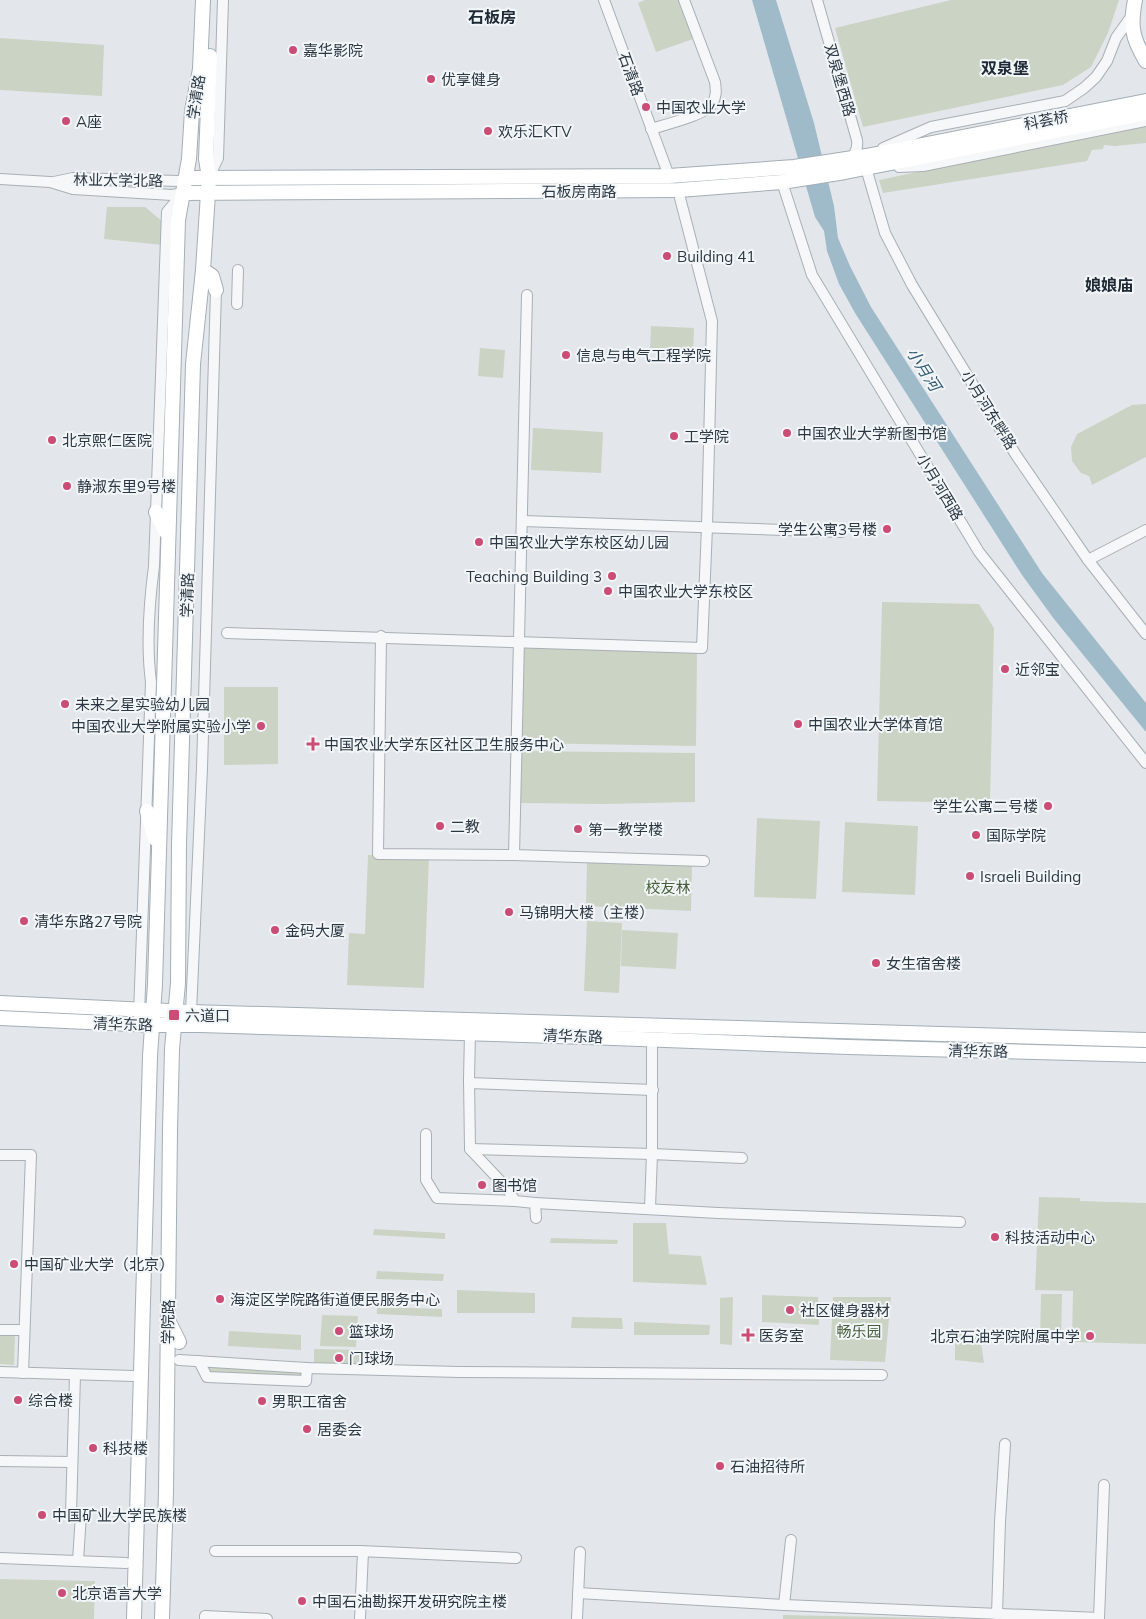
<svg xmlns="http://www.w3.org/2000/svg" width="1146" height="1619" font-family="Mulish,'Noto Sans SC',sans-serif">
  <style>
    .green { fill: #cbd4c4 }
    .water { fill: #9fbbca }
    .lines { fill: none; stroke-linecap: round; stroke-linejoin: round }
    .minor-casing { stroke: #a8afb5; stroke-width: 12 }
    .major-casing { stroke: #a3aeb6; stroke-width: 16 }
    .minor { stroke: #f6f7f9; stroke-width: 10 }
    .major { stroke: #fff; stroke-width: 14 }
    .poi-dot { fill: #cb4c75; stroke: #f3f6f8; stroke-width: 2 }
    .labels { text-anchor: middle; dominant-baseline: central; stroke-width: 4; stroke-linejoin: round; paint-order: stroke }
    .poi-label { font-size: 15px; fill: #2b3843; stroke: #f3f6f8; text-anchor: start }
    .street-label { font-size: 15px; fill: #2b3843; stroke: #f3f6f8 }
    .park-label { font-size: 15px; fill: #465e39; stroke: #f3f6f8 }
    .neighbourhood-label { font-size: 16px; font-weight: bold; fill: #1d2934; stroke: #f3f6f8 }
    .water-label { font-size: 16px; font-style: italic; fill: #365d76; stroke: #f3f6f8 }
  </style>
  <rect width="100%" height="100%" fill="#e3e7eb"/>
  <g class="green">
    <path d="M645,0H679L693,39L656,52L638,3Z"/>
    <path d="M951,0H1119L1108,33L1091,67L1063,85L863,127L835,28Z"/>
    <path d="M0,38L104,45L102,96L0,90Z"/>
    <path d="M1146,125V143L1115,146L1104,145L1103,149L1092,150L1087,161L883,193L879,180Z"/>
    <path d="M107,207H145L163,222V245L104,239Z"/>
    <path d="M651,326L694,328L693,352L650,350Z"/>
    <path d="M480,348L505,350L503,378L478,376Z"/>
    <path d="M1146,404V457L1092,485L1089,476L1081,473L1072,461L1071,447L1077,434L1132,405Z"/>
    <path d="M533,428L603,432L601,473L531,470Z"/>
    <path d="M882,602L979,604L994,628L990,803L877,801Z"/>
    <path d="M524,648L697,653L696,746L522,743Z"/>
    <path d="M224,687H278V764L224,765Z"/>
    <path d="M521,751L695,753V802L603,804L520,803Z"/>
    <path d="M757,818L820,821L816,899L754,897Z"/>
    <path d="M845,822L918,826L915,895L842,892Z"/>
    <path d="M368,855L429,857L424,988L347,985L349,933L365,934Z"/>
    <path d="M587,862L692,865L691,911L586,906Z"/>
    <path d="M587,921L622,923L619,993L584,991Z"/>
    <path d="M622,930L678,933L676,969L621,966Z"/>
    <path d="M1039,1197L1080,1198V1201L1146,1203V1344L1072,1342L1073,1291L1035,1290Z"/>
    <path d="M633,1223H666L669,1254L701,1256L707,1285L633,1282Z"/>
    <path d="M374,1229L445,1233V1239L373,1235Z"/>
    <path d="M551,1238L618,1240L617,1244L550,1243Z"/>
    <path d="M377,1271L444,1274L443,1281L376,1279Z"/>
    <path d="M457,1290L535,1293V1313H457Z"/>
    <path d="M1041,1294H1062L1061,1340H1040Z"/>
    <path d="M762,1295L818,1297L819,1325L762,1322Z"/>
    <path d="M733,1297L732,1345L720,1344V1298Z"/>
    <path d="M833,1297H891L885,1362L830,1360Z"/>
    <path d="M377,1307L442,1309V1317L377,1314Z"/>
    <path d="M322,1315L358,1316L356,1347L320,1346Z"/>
    <path d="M572,1317L622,1318L623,1329L571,1328Z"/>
    <path d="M634,1322L710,1325L709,1335H634Z"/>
    <path d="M955,1329H979L984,1363L955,1360Z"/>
    <path d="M229,1331L301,1335V1350L228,1346Z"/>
    <path d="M0,1335H15L14,1365L0,1364Z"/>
    <path d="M314,1349L364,1350V1368L314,1367Z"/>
    <path d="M206,1364L304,1369V1380L205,1374Z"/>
    <path d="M0,1579L95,1581L94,1619H0Z"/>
    <path d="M783,1615L979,1619H783Z"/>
  </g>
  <path class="water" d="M752,0H776L814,123L834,206L838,238L850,266L871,307L1042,573L1146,703V732L1054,619L1022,575L855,313L839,284L827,251L824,231L815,217Z"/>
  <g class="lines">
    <defs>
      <g id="minor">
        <path d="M604,0L669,176"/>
        <path d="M817,0L857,140C858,147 856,153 851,158"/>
        <path d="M651,129C664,125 706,115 712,104C717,96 716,90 715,82L684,0"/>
        <path d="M883,148L931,127L1065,101L1084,88L1096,77L1107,61L1116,38L1133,14"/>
        <path d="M899,167L923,166L1146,121"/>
        <path d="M866,168L885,233L912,285L1016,455L1088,560L1146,634"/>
        <path d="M209,177L218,158L223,0"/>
        <path d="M0,179L50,182L73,189L172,195L183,193"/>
        <path d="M54,182L73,178L179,181L186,178"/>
        <path d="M782,182L812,275L979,552L1146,763"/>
        <path d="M237,304L238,270"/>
        <path d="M523,521L841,532"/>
        <path d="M1088,560L1146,530"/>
        <path d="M227,633L702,648L707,527L712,321L680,198"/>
        <path d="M381,636L378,854L514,855L704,861"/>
        <path d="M514,855L527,295"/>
        <path d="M191,1012L202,768L216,290"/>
        <path d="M139,1015L151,682C146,644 149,604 154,566L167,212L182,194"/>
        <path d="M470,1033L469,1079L470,1149L507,1188L515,1201L535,1203L536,1218"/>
        <path d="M469,1083L653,1090"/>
        <path d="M426,1134V1180L437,1198L515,1201"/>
        <path d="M470,1149L652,1154V1039"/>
        <path d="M0,1155H31L23,1373"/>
        <path d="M535,1203L718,1213L960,1222"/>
        <path d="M650,1208L652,1154L742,1158"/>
        <path d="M0,1330H24"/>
        <path d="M179,1360L307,1368L459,1372L882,1375"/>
        <path d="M199,1361L207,1377L306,1381L307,1368"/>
        <path d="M0,1372L134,1376"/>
        <path d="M75,1375L71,1513L81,1514L78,1561"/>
        <path d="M0,1461L72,1462"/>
        <path d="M215,1551H360L516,1558"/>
        <path d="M0,1558L126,1563"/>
        <path d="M578,1593L784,1605L1099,1618"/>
        <path d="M784,1605L791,1540"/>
        <path d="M997,1614L1000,1522L1005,1444"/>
        <path d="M205,1619V1616L267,1619"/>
        <path d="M360,1619L363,1552"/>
        <path d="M577,1619L580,1552"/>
        <path d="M1099,1619L1104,1485"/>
      </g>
      <g id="major">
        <path d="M1135,0C1130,26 1132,38 1146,61"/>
        <path d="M186,178L669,176L794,167L866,156L1146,101"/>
        <path d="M183,193L679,190L782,182L845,172L1146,113"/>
        <path d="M203,270L212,276L216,290"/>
        <path d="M156,512L166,532"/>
        <path d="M147,811L155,839"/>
        <path d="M0,1003L191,1012L1146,1040"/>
        <path d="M0,1018L152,1025H200L587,1037L848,1047L1146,1055"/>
        <path d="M168,1320L179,1342"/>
        <path d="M134,1619L150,1056L155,984L178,220L189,159L192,111L200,69L203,0"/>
        <path d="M162,1619L166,1492L170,1130L172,1049L178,983L179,844L193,364L203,270L209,178L206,159L210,56"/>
      </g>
    </defs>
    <use href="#minor" class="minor-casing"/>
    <use href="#major" class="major-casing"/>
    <use href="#minor" class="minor"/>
    <use href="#major" class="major"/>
  </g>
  <g class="poi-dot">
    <circle cx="293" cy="50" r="5"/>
    <circle cx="431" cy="79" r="5"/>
    <circle cx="646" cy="107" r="5"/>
    <circle cx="66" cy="121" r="5"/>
    <circle cx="488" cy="131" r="5"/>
    <circle cx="667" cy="256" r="5"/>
    <circle cx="566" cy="355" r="5"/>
    <circle cx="787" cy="433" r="5"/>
    <circle cx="674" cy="436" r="5"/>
    <circle cx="52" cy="440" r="5"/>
    <circle cx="67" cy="486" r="5"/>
    <circle cx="887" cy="529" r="5"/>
    <circle cx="479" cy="542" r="5"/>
    <circle cx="612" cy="576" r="5"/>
    <circle cx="608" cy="591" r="5"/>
    <circle cx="1005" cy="669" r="5"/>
    <circle cx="65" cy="704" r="5"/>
    <circle cx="798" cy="724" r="5"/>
    <circle cx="261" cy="726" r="5"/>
    <path d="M310.5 736.5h5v5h5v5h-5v5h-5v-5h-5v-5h5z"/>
    <circle cx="1048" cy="806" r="5"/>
    <circle cx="440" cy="826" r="5"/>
    <circle cx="578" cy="829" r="5"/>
    <circle cx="976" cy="835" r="5"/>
    <circle cx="970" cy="876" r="5"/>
    <circle cx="509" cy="912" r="5"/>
    <circle cx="24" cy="921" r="5"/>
    <circle cx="275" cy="930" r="5"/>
    <circle cx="876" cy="963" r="5"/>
    <rect x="168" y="1009" width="12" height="12" rx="2.5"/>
    <circle cx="482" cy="1185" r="5"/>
    <circle cx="995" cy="1237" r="5"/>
    <circle cx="14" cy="1264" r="5"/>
    <circle cx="220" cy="1299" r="5"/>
    <circle cx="790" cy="1310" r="5"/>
    <circle cx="339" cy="1331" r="5"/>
    <path d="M745.5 1327.5h5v5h5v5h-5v5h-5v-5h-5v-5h5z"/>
    <circle cx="1090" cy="1336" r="5"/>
    <circle cx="339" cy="1358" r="5"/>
    <circle cx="18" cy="1400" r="5"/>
    <circle cx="262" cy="1401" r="5"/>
    <circle cx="307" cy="1429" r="5"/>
    <circle cx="93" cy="1448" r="5"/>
    <circle cx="720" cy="1466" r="5"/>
    <circle cx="42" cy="1515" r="5"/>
    <circle cx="62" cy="1593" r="5"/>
    <circle cx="302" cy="1601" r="5"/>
  </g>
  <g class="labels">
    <g class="poi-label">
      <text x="303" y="50">嘉华影院</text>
      <text x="441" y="79">优享健身</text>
      <text x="656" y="107">中国农业大学</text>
      <text x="76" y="121">A座</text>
      <text x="498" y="131">欢乐汇KTV</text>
      <text x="677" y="256">Building 41</text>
      <text x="576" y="355">信息与电气工程学院</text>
      <text x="797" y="433">中国农业大学新图书馆</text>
      <text x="684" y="436">工学院</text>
      <text x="62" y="440">北京熙仁医院</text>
      <text x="77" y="486">静淑东里9号楼</text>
      <text x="877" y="529" text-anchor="end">学生公寓3号楼</text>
      <text x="489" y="542">中国农业大学东校区幼儿园</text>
      <text x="602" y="576" text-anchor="end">Teaching Building 3</text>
      <text x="618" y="591">中国农业大学东校区</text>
      <text x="1015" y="669">近邻宝</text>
      <text x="75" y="704">未来之星实验幼儿园</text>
      <text x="808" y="724">中国农业大学体育馆</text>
      <text x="251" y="726" text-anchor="end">中国农业大学附属实验小学</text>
      <text x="324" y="744">中国农业大学东区社区卫生服务中心</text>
      <text x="1038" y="806" text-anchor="end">学生公寓二号楼</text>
      <text x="450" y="826">二教</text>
      <text x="588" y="829">第一教学楼</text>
      <text x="986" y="835">国际学院</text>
      <text x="980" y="876">Israeli Building</text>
      <text x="519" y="912">马锦明大楼（主楼）</text>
      <text x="34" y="921">清华东路27号院</text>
      <text x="285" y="930">金码大厦</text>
      <text x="886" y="963">女生宿舍楼</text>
      <text x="185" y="1015">六道口</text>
      <text x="492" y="1185">图书馆</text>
      <text x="1005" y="1237">科技活动中心</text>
      <text x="24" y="1264">中国矿业大学（北京）</text>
      <text x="230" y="1299">海淀区学院路街道便民服务中心</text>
      <text x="800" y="1310">社区健身器材</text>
      <text x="349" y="1331">篮球场</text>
      <text x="759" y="1335">医务室</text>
      <text x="1080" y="1336" text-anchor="end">北京石油学院附属中学</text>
      <text x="349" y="1358">门球场</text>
      <text x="28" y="1400">综合楼</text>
      <text x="272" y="1401">男职工宿舍</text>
      <text x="317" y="1429">居委会</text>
      <text x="103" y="1448">科技楼</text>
      <text x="730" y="1466">石油招待所</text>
      <text x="52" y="1515">中国矿业大学民族楼</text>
      <text x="72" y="1593">北京语言大学</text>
      <text x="312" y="1601">中国石油勘探开发研究院主楼</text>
    </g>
    <g class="street-label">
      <text transform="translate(631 74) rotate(70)">石清路</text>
      <text transform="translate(840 80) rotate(74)">双泉堡西路</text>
      <text transform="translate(196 97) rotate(-81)">学清路</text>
      <text transform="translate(1046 120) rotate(-11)">科荟桥</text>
      <text transform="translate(118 180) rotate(1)">林业大学北路</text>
      <text x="579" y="191">石板房南路</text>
      <text transform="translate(989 410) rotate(58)">小月河东畔路</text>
      <text transform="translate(940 487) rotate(59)">小月河西路</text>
      <text transform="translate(187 595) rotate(-88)">学清路</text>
      <text transform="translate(123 1024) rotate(2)">清华东路</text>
      <text transform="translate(573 1036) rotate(2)">清华东路</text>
      <text transform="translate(978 1051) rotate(1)">清华东路</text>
      <text transform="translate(168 1322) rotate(-89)">学院路</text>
    </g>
    <g class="park-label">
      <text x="668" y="887">校友林</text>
      <text x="859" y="1331">畅乐园</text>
    </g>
    <g class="neighbourhood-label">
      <text x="492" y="17">石板房</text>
      <text x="1005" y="68">双泉堡</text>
      <text x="1109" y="285">娘娘庙</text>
    </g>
    <g class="water-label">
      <text transform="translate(924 369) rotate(57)">小月河</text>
    </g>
  </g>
</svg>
